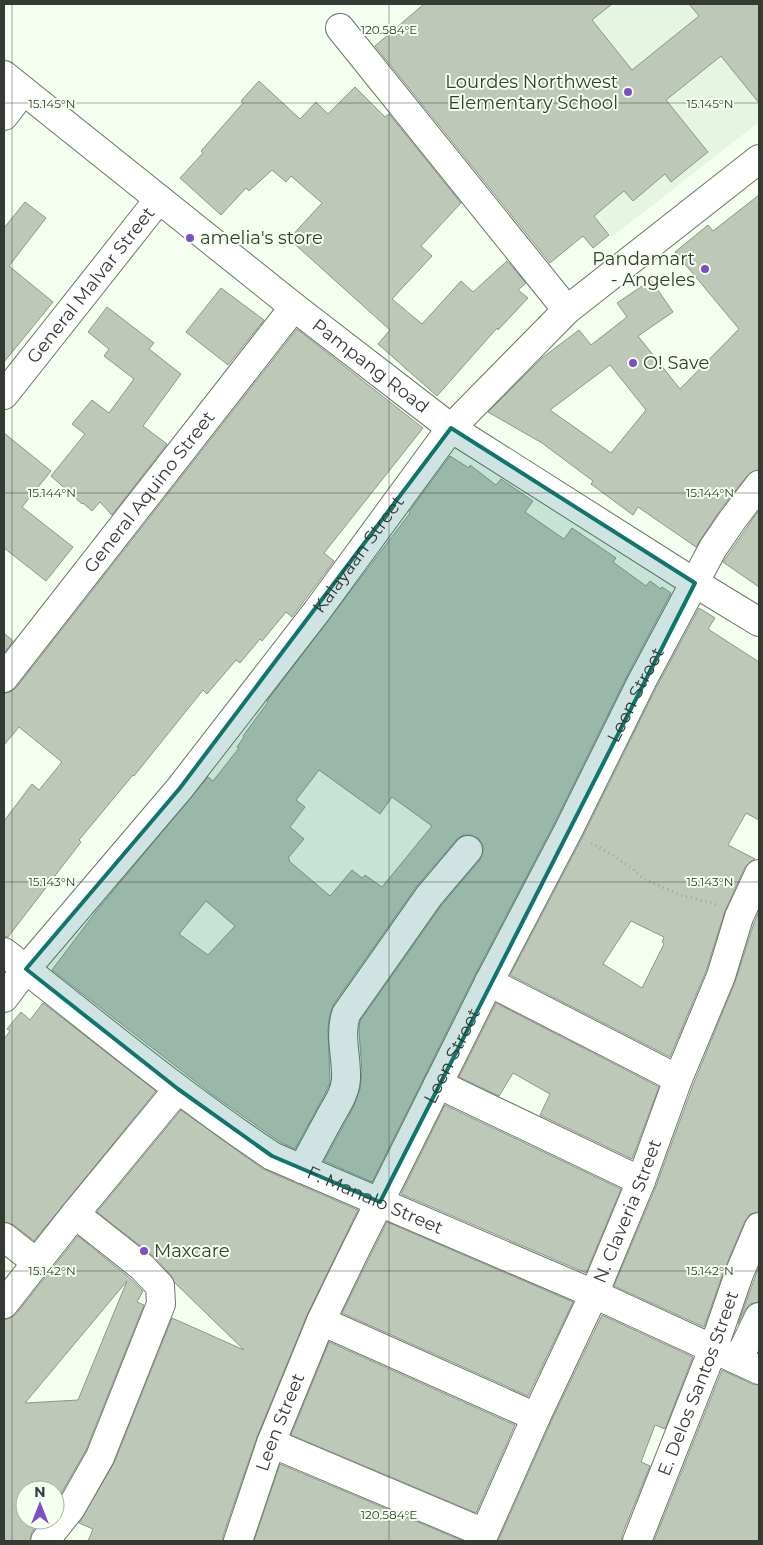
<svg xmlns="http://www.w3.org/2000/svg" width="763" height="1545" font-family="Montserrat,sans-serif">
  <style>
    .built { fill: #e5f5e0 }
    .building { fill: #bdc8b9; stroke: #8c9789; fill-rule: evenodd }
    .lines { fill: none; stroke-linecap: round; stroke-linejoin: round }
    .minor-casing { stroke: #6b7568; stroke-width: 30 }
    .path { stroke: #9fa79c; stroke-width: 3; stroke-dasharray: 1 4; stroke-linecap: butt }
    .minor { stroke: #fff; stroke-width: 28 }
    .marked { fill: #0f766e; fill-opacity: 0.2; stroke: #0f766e; stroke-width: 4; stroke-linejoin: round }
    .ticks { fill: none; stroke: #363a34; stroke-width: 1; stroke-opacity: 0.45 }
    .poi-dot { fill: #7f4dc5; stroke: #f4fff0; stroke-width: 2 }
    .labels { text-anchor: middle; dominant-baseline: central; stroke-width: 4; stroke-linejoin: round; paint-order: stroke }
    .poi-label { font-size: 18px; fill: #363a34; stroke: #f4fff0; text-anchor: start }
    .street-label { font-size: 18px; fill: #363a34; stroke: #f4fff0 }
    .ticks-label { font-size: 12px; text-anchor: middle; fill: #363a34; stroke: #f4fff0; stroke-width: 4; stroke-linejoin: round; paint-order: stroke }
  </style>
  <rect width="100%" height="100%" fill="#f4fff0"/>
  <path class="built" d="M442,4H759V122L612,237L474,62L483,55Z"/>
  <g class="building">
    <path d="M424,4H612L592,20L632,70L699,16L689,4H759V103L721,56L666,100L708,152L671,182L665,174L633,201L624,191L594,216L609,235L593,248L583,236L550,263L375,46Z"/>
    <path d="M259,81L300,119L316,102L328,114L355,87L385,117L389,114L461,203L421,246L432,256L392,299L422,324L461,281L473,292L507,261L526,283L518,290L528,298L498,330L497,328L437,396L378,344L390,330L289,239L322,203L291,176L286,182L272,170L249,191L246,188L221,215L180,178L203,153L201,151L243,103L241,101Z"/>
    <path d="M759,195V470L753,471L747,476L720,510L696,547L638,507L633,515L591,484L593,481L542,443L488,412L542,358L579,330L591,345L627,317L617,303L651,280L673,312L638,336L680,389L739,329L675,252L708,225L713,231ZM610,365L646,410L611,453L550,410Z"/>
    <path d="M25,202L46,218L9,266L53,302L4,362V228Z"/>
    <path d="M221,288L264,320L228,365L186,332Z"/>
    <path d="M107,307L154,343L149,349L181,374L143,426L167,444L112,515L100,502L92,511L83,503L82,504L51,476L85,434L72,424L92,400L109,413L134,379L104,356L109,349L88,332Z"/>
    <path d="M297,329L423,428L324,553L334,561L292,617L286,612L262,641L260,639L240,663L236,660L207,694L203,690L134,776L133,775L79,840L81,842L8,937H4V821L32,784L39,790L62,762L19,727L4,745V693L10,692L16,688Z"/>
    <path d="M4,433L51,471L22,507L73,547L46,581L4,548Z"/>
    <path d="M450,456L469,468L470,465L496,485L501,479L533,501L525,512L564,539L572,528L616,558L613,562L646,586L650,581L661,589L662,587L671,593L628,674L554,824L475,975L372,1182L324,1161L353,1108L360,1089L362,1071L359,1031L360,1021L441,906L480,860L483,852V845L478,838L470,835H463L456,840L416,887L333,1005L329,1019L328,1030L330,1082L325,1094L295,1149L280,1142L213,1095L52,970L98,909L208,777L213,781L239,748L237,747L244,737L243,736L268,702L267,701L410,513L409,512ZM319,770L380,814L392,797L432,826L382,887L365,875L362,878L352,870L330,896L289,861L290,860L288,858L304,839L290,827L305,807L296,800ZM206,901L235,926L208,955L179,934Z"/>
    <path d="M759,510V587L723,562Z"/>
    <path d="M699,608L715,618L708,629L759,662V820L746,813L728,845L755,859L750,862L745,867L725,911L706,971L670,1057L510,975L582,838L656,688ZM631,921L664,937L662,942L664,944L642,988L603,964Z"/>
    <path d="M4,633L13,641L4,653Z"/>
    <path d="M759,911V1212L750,1214L745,1221L725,1268L704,1327L614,1286L656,1186L693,1085L735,982L754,923Z"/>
    <path d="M43,1003L156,1091L34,1241L14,1225L4,1222V1039L10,1031L7,1029L21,1012L30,1020Z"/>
    <path d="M496,1003L659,1087L632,1159L540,1115L550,1094L513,1073L499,1096L459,1077Z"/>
    <path d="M445,1105L621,1189L586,1273L401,1194Z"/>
    <path d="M181,1110L263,1169L358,1210L307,1315L257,1437L223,1536V1541H88L93,1529L79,1523L114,1463L172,1318L244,1350L174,1282L171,1275L153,1256L97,1212Z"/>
    <path d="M387,1222L573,1302L528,1396L342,1313Z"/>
    <path d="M78,1236L131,1279L143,1291L137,1302L144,1305L86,1450L58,1499L55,1503V1490H25V1520H42L32,1532L30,1541H4V1320L10,1318L16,1314ZM127,1281L78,1400L25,1403Z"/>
    <path d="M759,1266V1302L750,1304L745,1310L738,1324Z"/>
    <path d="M602,1315L693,1357L665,1429L655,1425L641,1462L650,1466L622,1535V1541H498L550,1424Z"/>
    <path d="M329,1342L515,1425L476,1513L291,1435Z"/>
    <path d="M722,1370L752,1384L759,1385V1541H654Z"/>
    <path d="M280,1464L463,1541H254Z"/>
  </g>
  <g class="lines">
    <defs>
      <g id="minor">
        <path d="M340,28L567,310"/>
        <path id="s1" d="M4,75L294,307L451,428L695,583L759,622"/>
        <path d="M4,116L23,91"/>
        <path id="s2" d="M4,395L159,199"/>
        <path id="s3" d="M4,678L294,307"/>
        <path id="s4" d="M4,952C92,1021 179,1094 272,1156L594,1294L759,1370"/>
        <path d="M489,982L678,1079"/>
        <path id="s5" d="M4,998L26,969L180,788L317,611L451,428L567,310L759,159"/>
        <path d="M438,1084L641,1181"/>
        <path d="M302,1169C311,1153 319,1137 328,1121C335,1107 345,1095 346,1079C347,1057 339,1036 346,1014L429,896L468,850"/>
        <path d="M4,1237L37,1263"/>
        <path d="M4,1304L75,1214L178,1089"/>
        <path d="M321,1321L536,1417"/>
        <path d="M738,1360L759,1317"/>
        <path d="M271,1443L484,1533"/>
        <path d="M45,1541L71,1508L100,1457L161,1304L160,1286L142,1267L75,1214"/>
        <path id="s6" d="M238,1541L271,1443L321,1321L352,1257L489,982L568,831L642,681L713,548L733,519L759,485"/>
        <path id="s7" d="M481,1541L536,1417L594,1294L641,1181L678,1079L721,976L739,917L759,874"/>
        <path id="s8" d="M637,1541L713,1349L739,1274L759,1227"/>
      </g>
    </defs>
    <use href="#minor" class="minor-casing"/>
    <path class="path" d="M591,843L614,856L633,869L644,879L680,895L713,903L718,906"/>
    <use href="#minor" class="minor"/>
  </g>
  <path class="marked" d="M451,428L695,583L380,1202L272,1156L178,1089L26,969L180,788Z"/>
  <path class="ticks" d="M12,4V1541M389,4V1541M4,103H759M4,493H759M4,882H759M4,1271H759"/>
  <g class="poi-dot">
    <circle cx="628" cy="92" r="5"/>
    <circle cx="190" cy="238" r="5"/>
    <circle cx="705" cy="269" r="5"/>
    <circle cx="633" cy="363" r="5"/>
    <circle cx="144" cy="1251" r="5"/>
  </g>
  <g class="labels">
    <g class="poi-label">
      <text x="618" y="82" text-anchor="end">Lourdes Northwest<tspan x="618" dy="21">Elementary School</tspan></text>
      <text x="200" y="238">amelia's store</text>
      <text x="695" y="259" text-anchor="end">Pandamart<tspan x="695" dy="21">- Angeles</tspan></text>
      <text x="643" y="363">O! Save</text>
      <text x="154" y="1251">Maxcare</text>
    </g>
    <g class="street-label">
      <text stroke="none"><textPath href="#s2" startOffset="140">General Malvar Street</textPath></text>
      <text stroke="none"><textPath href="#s1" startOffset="468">Pampang Road</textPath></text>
      <text stroke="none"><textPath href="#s3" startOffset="236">General Aquino Street</textPath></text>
      <text stroke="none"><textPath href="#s5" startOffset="568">Kalayaan Street</textPath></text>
      <text stroke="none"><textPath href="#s6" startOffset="936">Leen Street</textPath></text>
      <text stroke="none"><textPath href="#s6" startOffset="531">Leen Street</textPath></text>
      <text stroke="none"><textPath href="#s4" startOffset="449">F. Manalo Street</textPath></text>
      <text stroke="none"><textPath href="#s7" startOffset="361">N. Claveria Street</textPath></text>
      <text stroke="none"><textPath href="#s8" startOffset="169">E. Delos Santos Street</textPath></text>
      <text stroke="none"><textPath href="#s6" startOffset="126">Leen Street</textPath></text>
    </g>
  </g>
  <g class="ticks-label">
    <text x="389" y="34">120.584°E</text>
    <text x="52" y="108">15.145°N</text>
    <text x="710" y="108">15.145°N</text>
    <text x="52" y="497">15.144°N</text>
    <text x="710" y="497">15.144°N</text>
    <text x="52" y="886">15.143°N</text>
    <text x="710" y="886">15.143°N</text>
    <text x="52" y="1275">15.142°N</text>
    <text x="710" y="1275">15.142°N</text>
    <text x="389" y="1519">120.584°E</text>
  </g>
  <rect width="763" height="1545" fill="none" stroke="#363a34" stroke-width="10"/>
  <g transform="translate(40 1505)"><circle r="24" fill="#f4fff0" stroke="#a8b0a5"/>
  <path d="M0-4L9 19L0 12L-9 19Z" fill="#7f4dc5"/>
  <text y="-8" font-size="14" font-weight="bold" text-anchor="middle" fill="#363a34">N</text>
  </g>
</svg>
